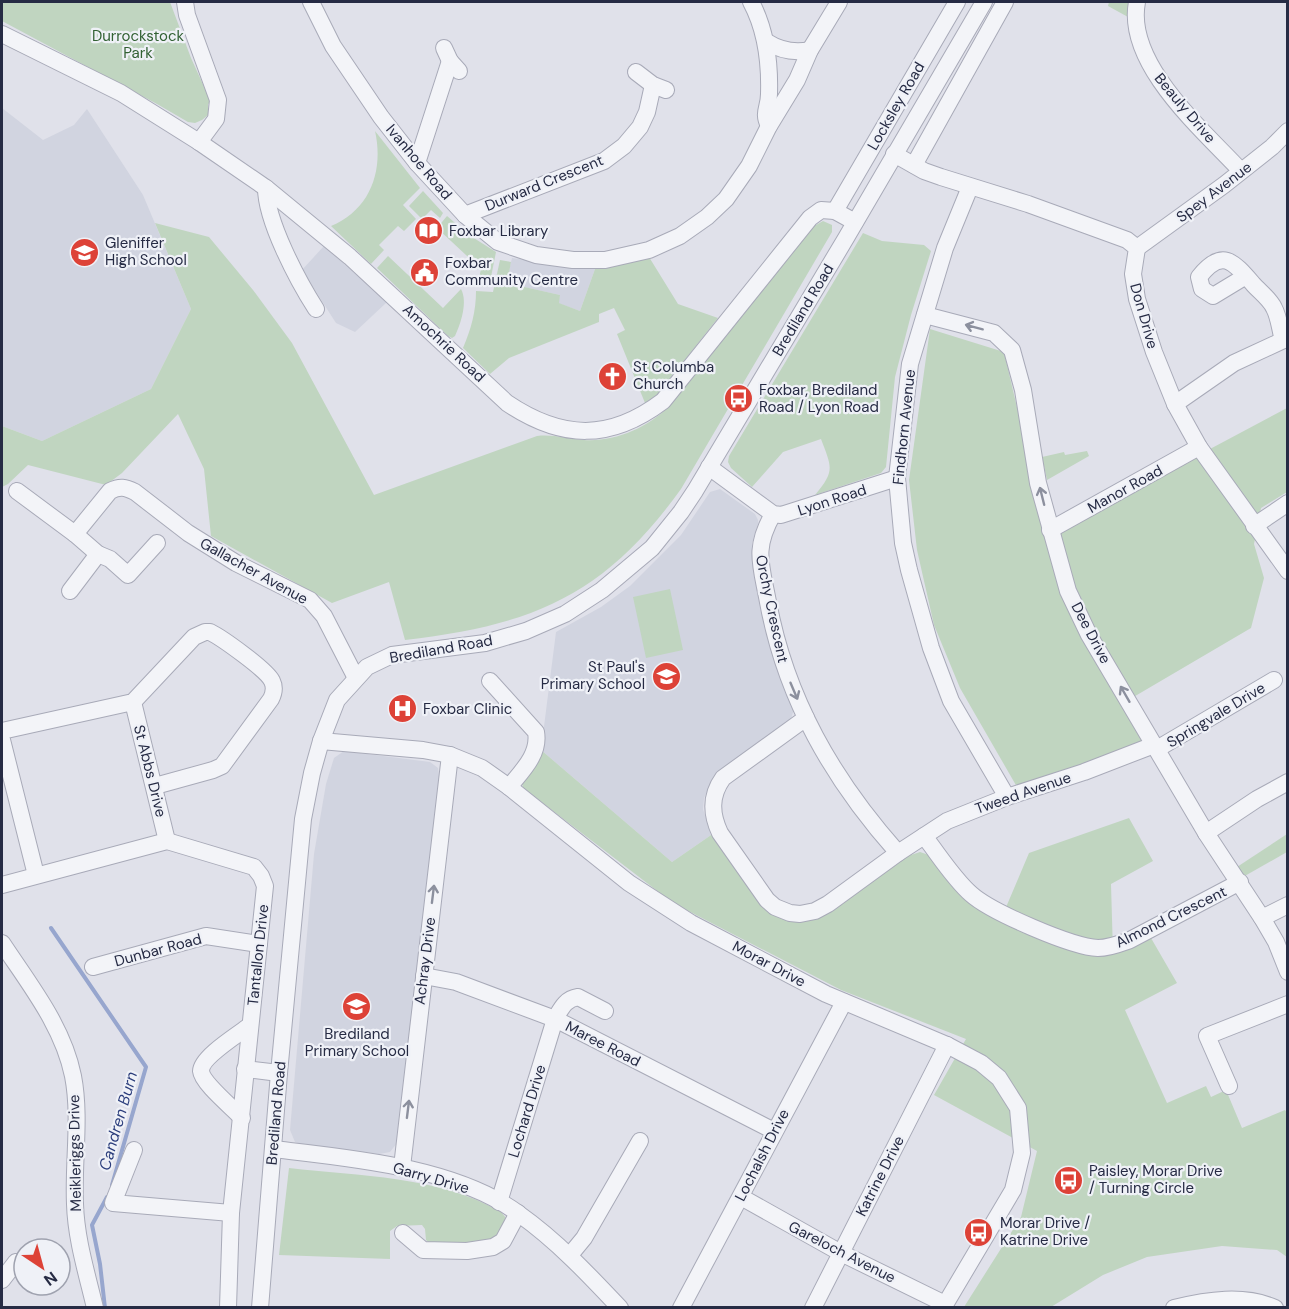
<svg xmlns="http://www.w3.org/2000/svg" width="1289" height="1309" font-family="'DM Sans',sans-serif">
  <style>
    .built { fill: #d1d4e0 }
    .green { fill: #c0d5c0 }
    .lines { fill: none; stroke-linecap: round; stroke-linejoin: round }
    .stream { stroke: #97a6ce; stroke-width: 4 }
    .minor-casing { stroke: #a8aab8; stroke-width: 18 }
    .minor { stroke: #f3f4f8; stroke-width: 16 }
    .oneway { stroke: #8c909e }
    .labels { text-anchor: middle; dominant-baseline: central; stroke-width: 4.5; stroke-linejoin: round; paint-order: stroke }
    .park-label { font-size: 15px; fill: #326133; stroke: #eff1f7 }
    .street-label { font-size: 15px; fill: #262b44; stroke: #eff1f7 }
    .poi-label { font-size: 15px; fill: #262b44; stroke: #eff1f7; text-anchor: start }
    .water-label { font-size: 16px; font-style: italic; fill: #2c3e7c; stroke: #eff1f7 }
  </style>
  <rect width="100%" height="100%" fill="#e0e1ea"/>
  <g class="built">
    <path d="M2,108L43,140L74,125L87,109L143,195L191,309L151,389L42,441L2,426Z"/>
    <path d="M324,246L387,302L355,332L336,323L302,270Z"/>
    <path d="M512,258L595,269L580,311L558,303L560,295L506,283Z"/>
    <path d="M720,489L755,514L758,520V524L752,543V559L760,608L773,652L794,709L791,719L785,724L718,771L713,778L704,798L703,809L711,835L672,862L541,750L556,632L601,607L630,586L681,535L710,492Z"/>
    <path d="M344,751L430,762L438,768L440,783L397,1143L390,1152L379,1154L300,1144L295,1142L290,1130L314,854L326,784L334,758Z"/>
  </g>
  <g class="green">
    <path d="M2,2H170L191,58L211,102L208,104V115L202,120L195,123L188,122L157,104L2,21Z"/>
    <path d="M1109,2H1130L1128,17L1108,6Z"/>
    <path d="M375,131L420,188L403,205L416,219L404,231L398,226L379,245L384,250L371,264L331,226C370,210 384,171 375,131Z"/>
    <path d="M423,191L443,213L440,218L431,210L422,219L409,206Z"/>
    <path d="M447,216L469,235L496,252L489,287H477L481,269L437,228Z"/>
    <path d="M823,221L832,225V232L681,489C604,596 533,625 405,640L389,582L332,603L211,536L204,469L178,414L122,473L106,485L28,465L8,484L2,487V426L42,441L151,389L191,309L155,223L209,237L253,290L292,343L374,495L537,436C553,434 568,439 584,440C614,442 648,428 669,406L814,224L816,225Z"/>
    <path d="M863,233L882,241L924,245L931,251L911,315L895,377L886,467L881,473L815,495C835,471 832,468 821,439L783,452L752,487L731,468L728,462L729,456Z"/>
    <path d="M388,256L443,308L461,289C468,302 461,323 455,336L452,338L448,336L377,268Z"/>
    <path d="M649,257L678,304L718,318L657,395L645,403L617,334L625,330L614,308L599,314V322L509,358L490,374L463,348C471,329 476,312 476,291L493,292L500,260L511,262L507,283L560,295L559,303L580,311L595,269Z"/>
    <path d="M930,329L1004,352L1048,540L1210,449L1287,408V492L1261,508L1254,544L1264,578L1251,628L1125,702L1147,744L1017,787L960,688L934,625L917,550L909,480Z"/>
    <path d="M1087,451L1089,456L1047,480L1042,457L1064,452L1065,455Z"/>
    <path d="M670,589L683,650L646,658L633,597Z"/>
    <path d="M541,750L672,862L714,833L774,912L838,906L908,856L920,852L929,855L1001,919L1029,853L1129,818L1153,861L1111,884L1113,953L1151,938L1177,983L1125,1010L1167,1103L1206,1086L1211,1097L1226,1090L1242,1128L1285,1110L1288,1114L1287,1257L1277,1250L1222,1246L1147,1257L1103,1275L1051,1307H964L1021,1217L1037,1151L934,1095L966,1039L841,990L673,903L523,788L522,782Z"/>
    <path d="M1287,834V852L1243,877L1237,867Z"/>
    <path d="M289,1168C359,1176 439,1176 501,1212L506,1218L504,1233L488,1242L430,1244L426,1240L425,1229L422,1225L397,1226L390,1231V1259L279,1255Z"/>
  </g>
  <g class="lines">
    <g class="stream">
      <path d="M51,928L146,1067L112,1185"/>
      <path d="M105,1308L100,1264L92,1225L107,1197"/>
    </g>
    <defs>
      <g id="minor">
        <path d="M185,2L187,15L218,100L216,119L199,142"/>
        <path d="M311,2L333,46L381,117L417,163L465,215L498,242L536,255L573,260H605L649,250L680,236L707,217L726,199L749,166L769,126L797,80L810,50L839,2"/>
        <path d="M751,2C766,30 770,62 769,94C769,108 762,112 769,126"/>
        <path d="M1137,2C1125,64 1203,130 1241,171"/>
        <path d="M2,34L121,93L199,142L266,188L350,257L507,403C562,440 610,441 663,401L810,218L821,210L835,211L855,222"/>
        <path d="M767,42C781,51 794,53 810,50"/>
        <path d="M444,48L450,61L459,71"/>
        <path d="M636,72L653,85L666,90"/>
        <path d="M894,154L924,171L941,177L1028,204L1127,240L1137,248L1133,274L1137,299L1154,352L1175,404L1199,447L1288,571"/>
        <path d="M417,163L450,61"/>
        <path d="M914,165L1005,2"/>
        <path d="M970,187L945,248L910,364L897,478L903,543L909,570L931,648L951,701L1007,797"/>
        <path d="M266,188C266,221 298,281 316,309"/>
        <path d="M835,211L957,2"/>
        <path d="M465,215L604,161L624,146L640,127L647,112L653,85"/>
        <path d="M1137,248L1224,185L1272,147L1288,131"/>
        <path d="M1246,276L1213,296L1202,289L1199,277C1222,248 1233,261 1253,284C1259,291 1270,299 1274,308C1279,317 1280,330 1283,340"/>
        <path d="M925,315L994,333L1012,350L1023,390L1038,483L1068,591L1089,635L1206,833L1262,918L1276,942L1288,972"/>
        <path d="M1175,404L1234,363L1288,338"/>
        <path d="M709,467L773,514L781,515L897,478"/>
        <path d="M17,491L75,534L98,554L110,559L128,575L157,543"/>
        <path d="M773,514C753,549 761,564 768,602C786,699 833,780 898,853"/>
        <path d="M1254,526L1288,503"/>
        <path d="M1050,530L1199,447"/>
        <path d="M75,534L110,491C120,486 125,487 135,492L188,533L236,563L310,600L324,616L356,678"/>
        <path d="M70,591L98,554"/>
        <path d="M490,681L536,732C540,754 522,771 509,787"/>
        <path d="M133,702L167,841"/>
        <path d="M806,718L723,778C710,796 711,814 720,833L767,900L775,907L790,913L800,914L815,911L828,904L898,853L947,821L1007,797L1084,772L1154,745"/>
        <path d="M2,731L133,702L194,637L205,632H210C222,638 267,670 272,681C275,687 274,693 271,699L222,766L213,770L155,786"/>
        <path d="M2,740L36,875"/>
        <path d="M321,741L423,750L450,755L482,768L509,787L629,883L691,923L826,994L947,1045L981,1063L999,1078L1018,1108L1022,1153L1013,1190L943,1308"/>
        <path d="M1157,749L1274,680"/>
        <path d="M1206,833L1257,799L1288,782"/>
        <path d="M924,836C939,855 953,878 971,894C991,912 1072,947 1098,948C1109,948 1119,944 1130,940L1240,882"/>
        <path d="M2,885L167,841L254,867L261,876L265,886L231,1213L228,1308"/>
        <path d="M1262,918L1288,905"/>
        <path d="M2,943C29,984 63,1026 73,1076C81,1117 73,1162 75,1204C76,1239 87,1274 95,1308"/>
        <path d="M93,967L206,936L259,944"/>
        <path d="M424,976L456,982L555,1019L774,1131"/>
        <path d="M245,1069L279,1073"/>
        <path d="M1229,1086L1207,1036L1288,1004"/>
        <path d="M242,1118C233,1108 202,1083 201,1071C201,1057 239,1034 249,1026"/>
        <path d="M273,1149C350,1158 456,1167 519,1214C557,1241 588,1274 620,1308"/>
        <path d="M134,1150L113,1203L231,1213"/>
        <path d="M402,1167L450,755"/>
        <path d="M741,1197L841,1253L945,1304"/>
        <path d="M499,1202L555,1019C561,1009 565,999 578,997L605,1011"/>
        <path d="M403,1233L423,1250L467,1251L493,1247L503,1241L518,1213"/>
        <path d="M570,1255L584,1238L640,1141"/>
        <path d="M2,1280L16,1262"/>
        <path d="M260,1308L279,1073L303,819L312,773L321,741L337,700L367,667L392,655L485,643L526,631L565,614L602,590L652,548L681,512L695,491L846,238L984,2"/>
        <path d="M681,1308L844,1002"/>
        <path d="M813,1308L947,1045"/>
        <path d="M1174,1308C1207,1300 1244,1294 1275,1308"/>
      </g>
    </defs>
    <use href="#minor" class="minor-casing"/>
    <use href="#minor" class="minor"/>
  </g>
  <defs><path id="oneway-shaft" d="M-6 0H5M1.5-3L5.5 0L1.5 3" fill="none" stroke-width="1.6" stroke-linecap="round" stroke-linejoin="round" transform="scale(1.5)"/></defs>
  <g class="oneway">
    <use href="#oneway-shaft" transform="translate(974 327) rotate(-165)"/>
    <use href="#oneway-shaft" transform="translate(1042 496) rotate(-104)"/>
    <use href="#oneway-shaft" transform="translate(794 691) rotate(67)"/>
    <use href="#oneway-shaft" transform="translate(1125 694) rotate(-120)"/>
    <use href="#oneway-shaft" transform="translate(433 894) rotate(-83)"/>
    <use href="#oneway-shaft" transform="translate(408 1109) rotate(-83)"/>
  </g>
  <defs>
    <symbol id="library-disc" viewBox="-11 -11 22 22"><circle r="9.5" fill="#dd4237" stroke="#eff1f7"/><path d="M-6-4Q-3-5.5-.7-3.5V5Q-3 3-6 4ZM6-4Q3-5.5 .7-3.5V5Q3 3 6 4Z" fill="#fff"/></symbol>
    <symbol id="school-disc" viewBox="-11 -11 22 22"><circle r="9.5" fill="#dd4237" stroke="#eff1f7"/><path d="M0-5L7-2L0 1L-7-2ZM-4 1L0 2.5L4 1V4Q0 6-4 4Z" fill="#fff"/></symbol>
    <symbol id="civic-disc" viewBox="-11 -11 22 22"><circle r="9.5" fill="#dd4237" stroke="#eff1f7"/><path d="M-.6-6.5H3V-4.5H.6V-3L4-1V1h2V6H-6V1h2V-1L-.6-3ZM-1.2 2.5V6h2.4V2.5Z" fill="#fff"/></symbol>
    <symbol id="church-disc" viewBox="-11 -11 22 22"><circle r="9.5" fill="#dd4237" stroke="#eff1f7"/><path d="M-1.2-6h2.4v3.5h3.3v2.4h-3.3V6h-2.4V-.1h-3.3v-2.4h3.3Z" fill="#fff"/></symbol>
    <symbol id="bus-disc" viewBox="-11 -11 22 22"><circle r="9.5" fill="#dd4237" stroke="#eff1f7"/><path d="M-5-6H5V4H4V6H2V4H-2V6H-4V4H-5ZM-3.5-4V0h7V-4ZM-3.5 1.2v1.5H-2V1.2ZM2 1.2v1.5H3.5V1.2Z" fill="#fff"/></symbol>
    <symbol id="hospital-disc" viewBox="-11 -11 22 22"><circle r="9.5" fill="#dd4237" stroke="#eff1f7"/><path d="M-5-5h3v3.5h4V-5h3V5h-3V1.5h-4V5h-3Z" fill="#fff"/></symbol>
  </defs>
  <g fill-rule="evenodd">
    <use href="#library-disc" x="412" y="214" width="33" height="33"/>
    <use href="#school-disc" x="68" y="236" width="33" height="33"/>
    <use href="#civic-disc" x="408" y="256" width="33" height="33"/>
    <use href="#church-disc" x="596" y="360" width="33" height="33"/>
    <use href="#bus-disc" x="722" y="382" width="33" height="33"/>
    <use href="#school-disc" x="650" y="660" width="33" height="33"/>
    <use href="#hospital-disc" x="386" y="692" width="33" height="33"/>
    <use href="#school-disc" x="340" y="990" width="33" height="33"/>
    <use href="#bus-disc" x="1052" y="1164" width="33" height="33"/>
    <use href="#bus-disc" x="962" y="1216" width="33" height="33"/>
  </g>
  <g class="labels">
    <g class="park-label">
      <text x="138" y="36">Durrockstock<tspan x="138" dy="17">Park</tspan></text>
    </g>
    <g class="street-label">
      <text transform="translate(896 106) rotate(-60)">Locksley Road</text>
      <text transform="translate(1185 108) rotate(50)">Beauly Drive</text>
      <text transform="translate(419 162) rotate(50)">Ivanhoe Road</text>
      <text transform="translate(544 183) rotate(-22)">Durward Crescent</text>
      <text transform="translate(1214 192) rotate(-37)">Spey Avenue</text>
      <text transform="translate(803 310) rotate(-59)">Brediland Road</text>
      <text transform="translate(1144 316) rotate(74)">Don Drive</text>
      <text transform="translate(444 343) rotate(43)">Amochrie Road</text>
      <text transform="translate(904 427) rotate(-84)">Findhorn Avenue</text>
      <text transform="translate(1125 489) rotate(-29)">Manor Road</text>
      <text transform="translate(832 500) rotate(-18)">Lyon Road</text>
      <text transform="translate(254 571) rotate(29)">Gallacher Avenue</text>
      <text transform="translate(772 609) rotate(78)">Orchy Crescent</text>
      <text transform="translate(1091 633) rotate(62)">Dee Drive</text>
      <text transform="translate(441 649) rotate(-10)">Brediland Road</text>
      <text transform="translate(1216 715) rotate(-31)">Springvale Drive</text>
      <text transform="translate(150 771) rotate(76)">St Abbs Drive</text>
      <text transform="translate(1023 793) rotate(-19)">Tweed Avenue</text>
      <text transform="translate(1171 917) rotate(-26)">Almond Crescent</text>
      <text transform="translate(158 950) rotate(-15)">Dunbar Road</text>
      <text transform="translate(258 955) rotate(-84)">Tantallon Drive</text>
      <text transform="translate(425 961) rotate(-83)">Achray Drive</text>
      <text transform="translate(769 964) rotate(28)">Morar Drive</text>
      <text transform="translate(603 1044) rotate(27)">Maree Road</text>
      <text transform="translate(527 1111) rotate(-73)">Lochard Drive</text>
      <text transform="translate(276 1113) rotate(-85)">Brediland Road</text>
      <text transform="translate(75 1153) rotate(-91)">Meikleriggs Drive</text>
      <text transform="translate(762 1155) rotate(-63)">Lochalsh Drive</text>
      <text transform="translate(880 1176) rotate(-63)">Katrine Drive</text>
      <text transform="translate(431 1178) rotate(16)">Garry Drive</text>
      <text transform="translate(842 1252) rotate(27)">Gareloch Avenue</text>
    </g>
    <g class="poi-label">
      <text x="449" y="231">Foxbar Library</text>
      <text x="105" y="243">Gleniffer<tspan x="105" dy="17">High School</tspan></text>
      <text x="445" y="263">Foxbar<tspan x="445" dy="17">Community Centre</tspan></text>
      <text x="633" y="367">St Columba<tspan x="633" dy="17">Church</tspan></text>
      <text x="759" y="390">Foxbar, Brediland<tspan x="759" dy="17">Road / Lyon Road</tspan></text>
      <text x="645" y="667" text-anchor="end">St Paul's<tspan x="645" dy="17">Primary School</tspan></text>
      <text x="423" y="709">Foxbar Clinic</text>
      <text x="357" y="1034" text-anchor="middle">Brediland<tspan x="357" dy="17">Primary School</tspan></text>
      <text x="1089" y="1171">Paisley, Morar Drive<tspan x="1089" dy="17">/ Turning Circle</tspan></text>
      <text x="1000" y="1223">Morar Drive /<tspan x="1000" dy="17">Katrine Drive</tspan></text>
    </g>
    <g class="water-label">
      <text transform="translate(118 1121) rotate(-74)">Candren Burn</text>
    </g>
  </g>
  <rect width="1289" height="1309" fill="none" stroke="#262b44" stroke-width="6"/>
  <g transform="translate(42 1267) rotate(144)"><circle r="28" fill="#eff1f7" stroke="#9fa2af" stroke-width="1.5"/>
  <path d="M0-4.5L10 22L0 15L-10 22Z" fill="#dd4237"/>
  <text y="-9" font-size="16" font-weight="bold" text-anchor="middle" fill="#262b44">N</text>
  </g>
</svg>
